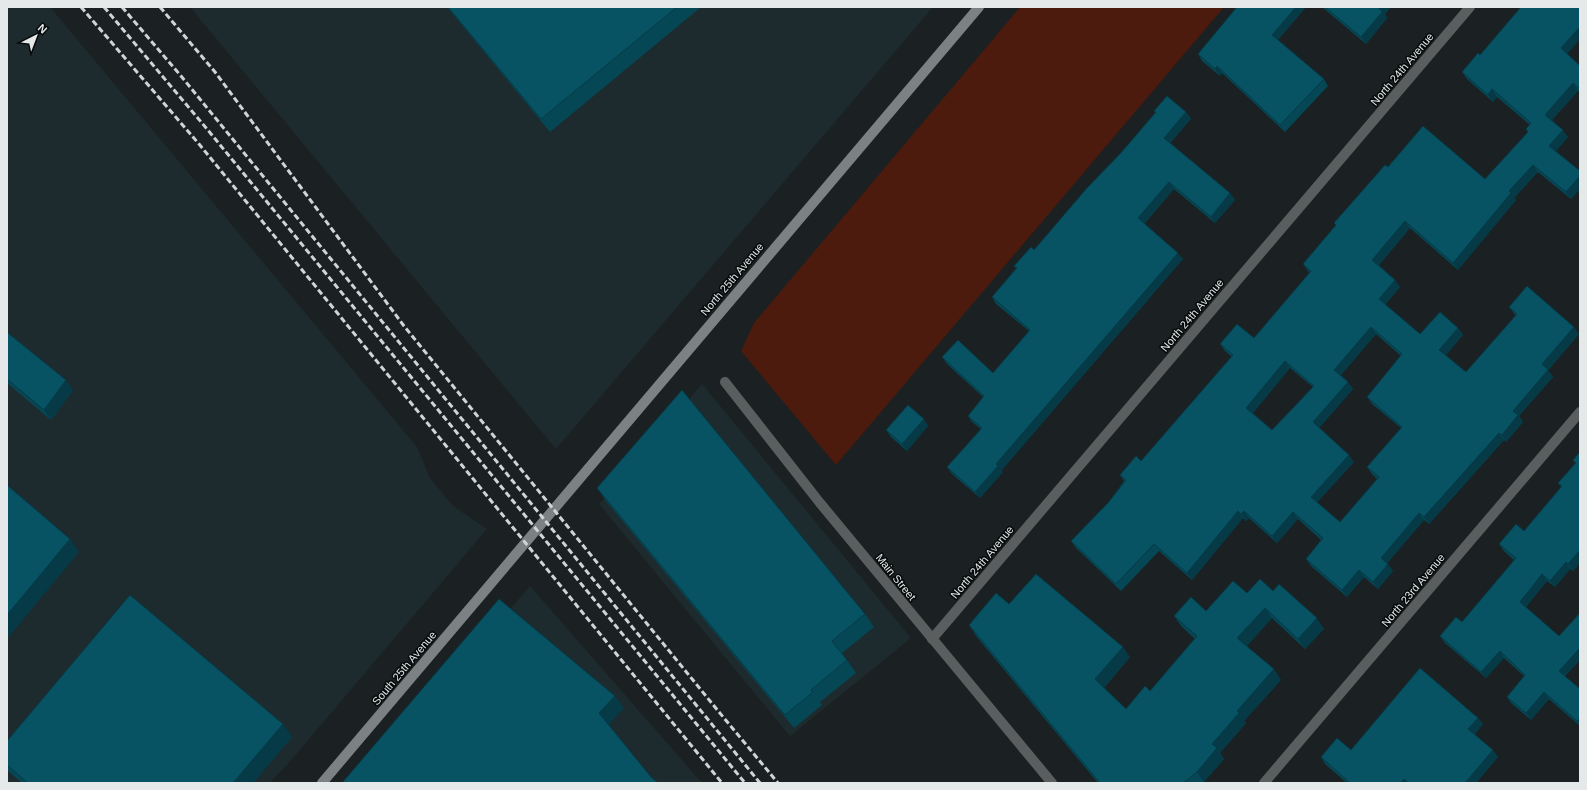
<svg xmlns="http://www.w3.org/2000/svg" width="1587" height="790" font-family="Helvetica,sans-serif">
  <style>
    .built { fill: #1e2b2e }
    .green { fill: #4c1b0d }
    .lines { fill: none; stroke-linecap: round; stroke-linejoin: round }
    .minor { stroke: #5b5e5f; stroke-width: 10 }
    .secondary { stroke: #7c8183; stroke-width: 10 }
    .rail { stroke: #d0d4d5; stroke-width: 3; stroke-dasharray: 6 3; stroke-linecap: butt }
    .wall { fill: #064756; fill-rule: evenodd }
    .shaded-wall { fill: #053a46 }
    .building { fill: #075364; stroke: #053a46; fill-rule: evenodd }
    .labels { text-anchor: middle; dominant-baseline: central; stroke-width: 3; stroke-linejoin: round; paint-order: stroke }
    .street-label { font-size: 11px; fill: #e5e9ea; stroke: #070a0a }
  </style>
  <rect width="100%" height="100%" fill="#1b2022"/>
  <g class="built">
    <path d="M7,7H50L417,447L430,478L453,506L487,529L292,759L270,783H7Z"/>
    <path d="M190,7H933L556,449Z"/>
    <path d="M702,384L911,638L790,736L599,504Z"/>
    <path d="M530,586L702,783H362Z"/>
  </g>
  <path class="green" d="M1020,7H1224L836,465L741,351L754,323Z"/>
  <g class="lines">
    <g class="minor">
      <path d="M725,382L820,503L1052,783"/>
      <path d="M932,639L1470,7"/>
      <path d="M1264,783L1580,412"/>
    </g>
    <path class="secondary" d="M322,783L979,7"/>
    <g class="rail">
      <path d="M81,7L199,144L722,783"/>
      <path d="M104,7L207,129L745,783"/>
      <path d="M122,7L181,76L760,783"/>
      <path d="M160,7L215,72L404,326L719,712L778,783"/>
    </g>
  </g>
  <g class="wall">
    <path d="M447,7H701L550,132Z"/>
    <path d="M1237,7H1306L1278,40L1324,79L1328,86L1285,132L1222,73L1220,76L1202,61L1198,54Z"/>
    <path d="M1322,7H1391L1385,14L1387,18L1366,44Z"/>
    <path d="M1580,39L1567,54L1580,66V92L1578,91L1552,120L1568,137L1556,151L1580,171V189L1571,199L1538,172L1514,198L1516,200L1458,270L1410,228L1379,265L1395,280L1400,287L1385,305L1420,334L1458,328L1463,335L1446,355L1466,372L1516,316L1509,307L1579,334L1548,370L1553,377L1519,416L1523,422L1506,442L1504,440L1429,524L1424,520L1387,563L1393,571L1378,589L1364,577L1347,597L1311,566L1306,559L1321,540L1298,519L1277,543L1249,518L1246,521L1243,518L1192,580L1159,551L1121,591L1076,548L1071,541L1108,503L1124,481L1120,475L1141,461L1232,357L1225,351L1220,344L1254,338L1310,273L1308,271L1303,264L1336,225L1334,223L1388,167L1485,179L1528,132L1526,129L1530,125L1497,97L1493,102L1467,79L1462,72L1480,55ZM1376,334L1401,356L1367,397L1372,404L1401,428L1367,467L1372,474L1377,479L1340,522L1317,502L1354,462L1319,428L1353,389L1348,382L1341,375ZM1290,368L1313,387L1272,430L1253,413Z"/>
    <path d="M1154,111L1186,112L1191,119L1170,143L1230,193L1235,200L1215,223L1174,189L1144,224L1183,259L1001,471L1003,472L980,498L952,474L947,467L981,429L972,422L968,416L983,397L947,364L942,357L993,373L1029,331L996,304L992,297L1016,268L1014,266L1034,250L1120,154L1156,113Z"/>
    <path d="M7,334L73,390L51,420L7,383Z"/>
    <path d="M928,426L907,451L891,437L886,430Z"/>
    <path d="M1580,452V563L1573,571L1570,569L1555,587L1547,581L1526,607L1559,636L1580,613V660L1565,676L1580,689V726L1549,699L1531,720L1511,703L1507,697L1524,676L1504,658L1486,678L1445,643L1440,636L1462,622L1514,560L1504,551L1499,544L1524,531L1561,487L1558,483L1575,463L1573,460Z"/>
    <path d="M597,488L865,614L874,627L842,653L856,673L820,702L822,705L794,728L606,501Z"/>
    <path d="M1273,591L1324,629L1305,649L1272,618L1247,646L1281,680L1244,721L1246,723L1220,753L1224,759L1203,783H1098L976,636L969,625L1009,604L1130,657L1104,688L1126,709L1150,691L1195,639L1182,627L1174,616L1206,611L1247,593Z"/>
    <path d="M1478,718L1483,724L1475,734L1498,757L1476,783H1347L1325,764L1321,757Z"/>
    <path d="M283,724L292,737L253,783H22L7,770V741Z"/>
  </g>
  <g class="shaded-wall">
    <path d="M1296,7H1306L1276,42L1272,35Z"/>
    <path d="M1381,7H1391L1385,14L1387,18L1366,44L1361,37Z"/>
    <path d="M1580,27V39L1566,55L1561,48Z"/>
    <path d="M1217,66L1222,73L1220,76L1215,69Z"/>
    <path d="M1573,83L1578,91L1550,122L1545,115Z"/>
    <path d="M1492,89L1497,97L1493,102L1488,95Z"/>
    <path d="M1186,112L1191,119L1168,144L1164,138Z"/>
    <path d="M1563,130L1568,137L1554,153L1549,146Z"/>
    <path d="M1533,165L1538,172L1514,198L1516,200L1458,270L1453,263L1509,191Z"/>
    <path d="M1580,176V189L1571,199L1566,192Z"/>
    <path d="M1169,182L1174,189L1142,225L1138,218Z"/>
    <path d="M1230,193L1235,200L1215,223L1211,217Z"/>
    <path d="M1405,221L1410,228L1377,267L1372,260Z"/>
    <path d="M1178,253L1183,259L1001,471L1003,472L980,498L975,492L996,464Z"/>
    <path d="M1395,280L1400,287L1384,306L1379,299Z"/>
    <path d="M1371,327L1376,334L1339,377L1334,370Z"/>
    <path d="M1574,327L1579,334L1547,372L1542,364Z"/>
    <path d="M1458,328L1463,335L1444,357L1439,350Z"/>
    <path d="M1285,361L1290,368L1251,415L1246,408Z"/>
    <path d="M1548,370L1553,377L1519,416L1523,422L1506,442L1502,435L1513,411Z"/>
    <path d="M66,380L73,390L51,420L44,410Z"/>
    <path d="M1348,382L1353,389L1318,429L1313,422Z"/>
    <path d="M924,419L928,426L907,451L902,444Z"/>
    <path d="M1499,433L1504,440L1429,524L1424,517Z"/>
    <path d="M1349,455L1354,462L1316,504L1311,497Z"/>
    <path d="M1238,511L1243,518L1192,580L1187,573Z"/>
    <path d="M1244,511L1249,518L1246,521L1241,514Z"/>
    <path d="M1293,512L1298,519L1277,543L1272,536Z"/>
    <path d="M1419,513L1424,520L1386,565L1381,558Z"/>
    <path d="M70,539L79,552L7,639V615Z"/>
    <path d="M1580,550V563L1573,571L1568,564Z"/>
    <path d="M1566,562L1570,569L1555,587L1550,581Z"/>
    <path d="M1388,564L1393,571L1378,589L1373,582Z"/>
    <path d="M1359,570L1364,577L1347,597L1342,590Z"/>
    <path d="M1542,574L1547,581L1524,609L1520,602Z"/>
    <path d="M1265,608L1272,618L1245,648L1237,638Z"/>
    <path d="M1317,618L1324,629L1305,649L1298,639Z"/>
    <path d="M1123,647L1130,657L1102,690L1095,679Z"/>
    <path d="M1580,648V660L1563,677L1559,671Z"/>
    <path d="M1500,651L1504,658L1486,678L1481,672Z"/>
    <path d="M1274,669L1281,680L1244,721L1246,723L1220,753L1224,759L1204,782L1197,772L1212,744L1237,711Z"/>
    <path d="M1544,692L1549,699L1531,720L1526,713Z"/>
    <path d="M615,696L624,708L608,726L599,713Z"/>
    <path d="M1478,718L1483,724L1473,736L1468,729Z"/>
    <path d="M1580,718V725L1577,721Z"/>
    <path d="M283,724L292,737L253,783H233Z"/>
    <path d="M1493,750L1498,757L1476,783H1465Z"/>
    <path d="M1404,779L1407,783H1400Z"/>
  </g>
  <g class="building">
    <path d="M448,7H677L541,119Z"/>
    <path d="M1237,7H1296L1272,35L1324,79L1280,125L1217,66L1215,69L1198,54Z"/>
    <path d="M1325,7H1381L1379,9L1383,11L1361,37Z"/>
    <path d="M1521,7H1580V27L1561,48L1580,66V89L1573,83L1545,115L1563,130L1549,146L1580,171V176L1566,192L1533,165L1509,191L1511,193L1453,263L1405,221L1372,260L1395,280L1379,299L1420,334L1440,312L1458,328L1439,350L1466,372L1517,314L1509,307L1527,286L1574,327L1542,364L1548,370L1513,411L1518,415L1502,435L1499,433L1424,517L1419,513L1381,558L1388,564L1373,582L1359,570L1342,590L1306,559L1323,538L1293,512L1272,536L1244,511L1241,514L1238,511L1187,573L1154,544L1116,584L1071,541L1108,503L1126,480L1120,475L1136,456L1141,461L1233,355L1220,344L1237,324L1254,338L1311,271L1303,264L1336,225L1334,223L1385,165L1388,167L1423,126L1485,179L1528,132L1526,129L1531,123L1492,89L1488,95L1462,72L1478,53L1480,55ZM1371,327L1402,354L1367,397L1402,427L1367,467L1379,477L1340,522L1311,497L1349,455L1313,422L1348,382L1334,370ZM1285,361L1314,386L1272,430L1246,408Z"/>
    <path d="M1167,96L1186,112L1164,138L1230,193L1211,217L1169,182L1138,218L1178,253L996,464L998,466L975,492L947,467L982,428L968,416L984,396L942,357L958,340L993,373L1030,330L992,297L1017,268L1014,266L1031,247L1034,250L1087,188L1120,154L1156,112L1154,111Z"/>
    <path d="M8,333L66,380L44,410L7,379V334Z"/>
    <path d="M682,390L865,614L832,641L847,660L811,690L813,692L785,715L597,488Z"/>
    <path d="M908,405L924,419L902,444L886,430Z"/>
    <path d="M1580,452V550L1568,564L1566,562L1550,581L1542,574L1520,602L1559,636L1580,613V648L1559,671L1580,689V718L1577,721L1544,692L1526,713L1507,697L1525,675L1500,651L1481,672L1440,636L1456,617L1462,622L1516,558L1499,544L1516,524L1524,531L1562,486L1558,483L1576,463L1573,460Z"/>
    <path d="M7,485L70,539L7,615Z"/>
    <path d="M1036,574L1123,647L1095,679L1126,709L1145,686L1150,691L1197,636L1174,616L1191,597L1206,611L1233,581L1247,593L1260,579L1273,591L1279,584L1317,618L1298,639L1265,608L1237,638L1274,669L1237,711L1239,713L1212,744L1217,748L1197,772L1183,783H1100L969,625L996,593L1009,604Z"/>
    <path d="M130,595L283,724L233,783H28L7,765V741Z"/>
    <path d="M499,599L615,696L599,713L651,777L658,783H342Z"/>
    <path d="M1420,668L1478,718L1468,729L1493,750L1465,783H1409L1404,779L1400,783H1350L1321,757L1337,738L1351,750Z"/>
  </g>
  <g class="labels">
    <g class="street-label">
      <text transform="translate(1402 69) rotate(-50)">North 24th Avenue</text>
      <text transform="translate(732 279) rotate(-50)">North 25th Avenue</text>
      <text transform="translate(1192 315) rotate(-50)">North 24th Avenue</text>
      <text transform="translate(982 562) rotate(-50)">North 24th Avenue</text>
      <text transform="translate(896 577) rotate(51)">Main Street</text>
      <text transform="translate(1413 590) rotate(-50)">North 23rd Avenue</text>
      <text transform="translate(404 668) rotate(-50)">South 25th Avenue</text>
    </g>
  </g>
  <rect width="1587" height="790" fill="none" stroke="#e5e9ea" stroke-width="16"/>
  <g transform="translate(36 36) rotate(42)" stroke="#070a0a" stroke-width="3" paint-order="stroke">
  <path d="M0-3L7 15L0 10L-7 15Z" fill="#e5e9ea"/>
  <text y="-6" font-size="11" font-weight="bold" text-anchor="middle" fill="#e5e9ea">N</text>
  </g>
</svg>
